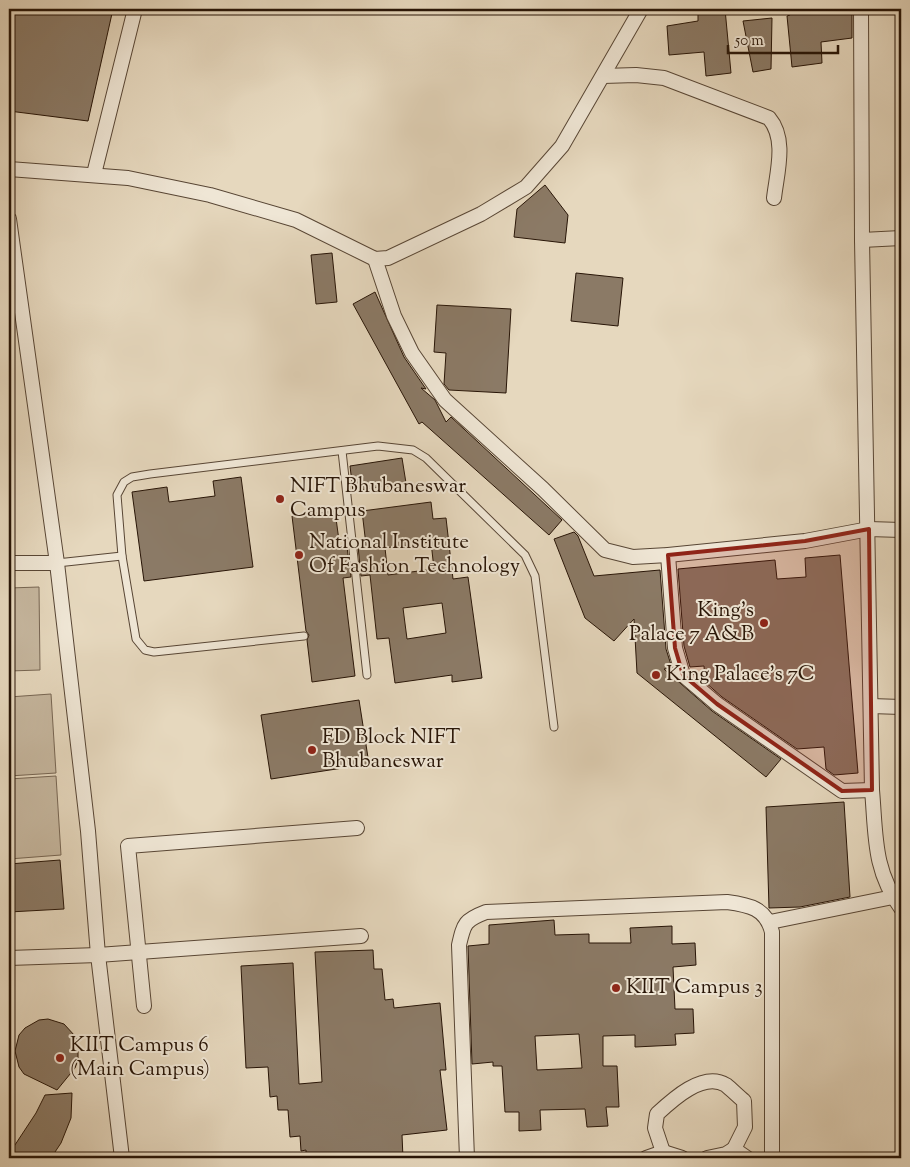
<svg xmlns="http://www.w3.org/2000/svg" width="910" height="1167" font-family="'Sorts Mill Goudy',serif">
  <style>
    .green { fill: #c6b79f; stroke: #776653 }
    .building { fill: #8b7a66; stroke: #281507; fill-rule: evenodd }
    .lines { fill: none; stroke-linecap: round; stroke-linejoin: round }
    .lane-casing { stroke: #584635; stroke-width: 9 }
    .street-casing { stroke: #584635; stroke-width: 16 }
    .lane { stroke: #efe6d5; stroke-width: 7 }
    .street { stroke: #efe6d5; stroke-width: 14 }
    .marked { fill: #8f2418; fill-opacity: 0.2; stroke: #8f2418; stroke-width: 4; stroke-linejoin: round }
    .poi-dot { fill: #8f2418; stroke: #efe6d5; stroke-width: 2 }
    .labels { text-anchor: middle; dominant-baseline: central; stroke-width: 4; stroke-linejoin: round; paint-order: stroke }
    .poi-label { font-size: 21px; fill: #281507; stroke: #efe6d5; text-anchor: start }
  </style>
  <rect width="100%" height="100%" fill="#e6d8be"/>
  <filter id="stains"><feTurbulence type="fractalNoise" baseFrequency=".004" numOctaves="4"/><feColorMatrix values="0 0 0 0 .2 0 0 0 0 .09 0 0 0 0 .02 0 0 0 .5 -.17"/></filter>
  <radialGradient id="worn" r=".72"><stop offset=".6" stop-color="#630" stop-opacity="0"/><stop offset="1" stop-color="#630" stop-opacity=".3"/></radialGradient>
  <g class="green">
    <path d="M39,587L40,670L9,671V588Z"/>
    <path d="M51,694L56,773L9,776V697Z"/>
    <path d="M56,776L61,855L9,859V779Z"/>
  </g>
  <g class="building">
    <path d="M9,9H113L88,121L9,111Z"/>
    <path d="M698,9H725L731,73L706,76L704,52L669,55L667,26L698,21Z"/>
    <path d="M790,9H819V11L852,9V38L821,42L822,63L792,67L787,16L790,15Z"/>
    <path d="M772,18L771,69L753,72L743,21Z"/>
    <path d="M545,185L568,215L565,243L514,237L517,209Z"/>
    <path d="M332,253L337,302L316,304L311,255Z"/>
    <path d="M576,273L623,278L618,326L571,321Z"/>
    <path d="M375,292L404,357L426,389L421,388L435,400L446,422L451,417L562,520L549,535L422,422L419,424L353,304Z"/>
    <path d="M437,305L511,309L506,393L449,390L444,384L446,353L434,352Z"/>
    <path d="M402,458L406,483L353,491L350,466Z"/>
    <path d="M241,477L253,567L144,581L132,492L167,487L169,502L215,496L213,481Z"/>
    <path d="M431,502L433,519L446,518L453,579L468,577L482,678L452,682V675L395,683L389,638L377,639L370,575L361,576L358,546L366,545L362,511ZM431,542L434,569L388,575L385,548ZM442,603L446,633L407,639L403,608Z"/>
    <path d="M335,511L340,548L347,547L351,577L343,578L355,676L312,682L307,640L309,635L306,631L292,516Z"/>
    <path d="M574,532L578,536L594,576L660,570L666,649L672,668L664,669L712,711L781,759L766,777L637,673L634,619L614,641L585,618L554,539Z"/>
    <path d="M840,555L858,773L834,775L826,769L824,747L797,749L722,697L705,682L704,666L690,667L684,646L678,569L775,560L777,579L806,577L805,558Z"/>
    <path d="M359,700L369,764L271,779L261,715Z"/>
    <path d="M844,802L850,897L800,907L769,908L766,807Z"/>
    <path d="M60,860L64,909L9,912V864Z"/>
    <path d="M554,920L555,935L589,934V943H631L630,928L672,926V944L695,943L696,965L673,967L675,1009H693L694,1033L675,1034L676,1045L635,1047V1035L603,1036V1066H617L619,1107H606L608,1126L587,1127L585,1109L540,1110L541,1130L519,1131V1112H505L502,1066H493V1062L472,1064L468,946L489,944V925ZM579,1034L582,1068L537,1070L535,1036Z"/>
    <path d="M373,950L374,969H382L385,1000L393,999L394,1008L440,1003L446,1070H440L447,1130L402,1135L403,1158H306V1150L301,1151L300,1136L290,1137L288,1110H278L277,1096L270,1097L268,1067L246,1068L241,966L293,963L299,1084L322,1082L315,952Z"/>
    <path d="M48,1019L64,1024L75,1036L78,1043V1060L75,1068L57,1090L24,1074L19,1067L15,1051L19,1035L25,1028L39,1020Z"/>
    <path d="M72,1093L71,1118L61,1143L51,1158H9V1154L36,1113L45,1095Z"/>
  </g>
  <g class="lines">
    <defs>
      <g id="lane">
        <path d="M342,451L367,675"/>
        <path d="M57,563L122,556"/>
        <path d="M304,636L154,652L145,650L136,639L122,556L117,495L124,482L132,477L150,474L378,446L413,450L426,458L525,555L535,576L554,727"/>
      </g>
      <g id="street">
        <path d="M861,9L862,240L872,790C876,835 873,870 901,908"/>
        <path d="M603,76L636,75L664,78L769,118C787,139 777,172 774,198"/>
        <path d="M9,169L128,178L210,195L296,220L375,259L388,258L481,214L526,187L562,146L641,9"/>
        <path d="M94,174L135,9"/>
        <path d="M9,219L57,563L88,831L98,955L122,1158"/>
        <path d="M862,240L901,238"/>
        <path d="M375,259L394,316L412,353L445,400L543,489L605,550L633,557L668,555L805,541L869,529L901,530"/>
        <path d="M668,555L675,648L683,675L717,704L842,791L872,790"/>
        <path d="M9,563H57"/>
        <path d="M871,706L901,707"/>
        <path d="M770,922L893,897"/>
        <path d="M9,958L98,955L361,936"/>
        <path d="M144,1006L128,846L357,828"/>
        <path d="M663,1152L655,1128L657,1114C672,1100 703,1071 726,1085C732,1090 738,1096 744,1101L745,1127L734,1149"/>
        <path d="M467,1158L459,945C464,923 465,920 486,912L727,902C749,905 766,908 772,932V1158"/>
        <path d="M646,1158L663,1152L682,1158"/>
        <path d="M707,1158L726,1154L734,1149L747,1158"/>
      </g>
    </defs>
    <use href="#lane" class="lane-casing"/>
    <use href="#street" class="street-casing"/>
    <use href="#lane" class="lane"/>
    <use href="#street" class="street"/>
  </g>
  <path class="marked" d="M869,529L872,790L842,791L717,704L683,675L675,648L668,555L805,541Z"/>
  <g class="poi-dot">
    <circle cx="280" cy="499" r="5"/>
    <circle cx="299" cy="555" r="5"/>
    <circle cx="764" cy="623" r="5"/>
    <circle cx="656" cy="675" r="5"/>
    <circle cx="312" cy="750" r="5"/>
    <circle cx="616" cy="988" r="5"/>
    <circle cx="60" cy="1058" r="5"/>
  </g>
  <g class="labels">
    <g class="poi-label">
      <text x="290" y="487">NIFT Bhubaneswar<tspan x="290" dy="24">Campus</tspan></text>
      <text x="309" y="543">National Institute<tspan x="309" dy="24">Of Fashion Technology</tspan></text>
      <text x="754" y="611" text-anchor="end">King's<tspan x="754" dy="24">Palace 7 A&amp;B</tspan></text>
      <text x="666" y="675">King Palace's 7C</text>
      <text x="322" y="738">FD Block NIFT<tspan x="322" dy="24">Bhubaneswar</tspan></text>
      <text x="626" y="988">KIIT Campus 3</text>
      <text x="70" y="1046">KIIT Campus 6<tspan x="70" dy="24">(Main Campus)</tspan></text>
    </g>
  </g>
  <rect width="910" height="1167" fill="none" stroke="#e6d8be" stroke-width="30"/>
  <rect x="10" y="10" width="890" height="1147" fill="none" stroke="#281507" stroke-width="2.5"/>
  <rect x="15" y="15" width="880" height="1137" fill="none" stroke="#281507"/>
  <path d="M728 45v8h110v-8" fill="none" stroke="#281507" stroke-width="2.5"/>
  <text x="735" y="45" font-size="15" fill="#281507" stroke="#efe6d5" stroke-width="4" paint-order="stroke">50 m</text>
  <rect width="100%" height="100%" filter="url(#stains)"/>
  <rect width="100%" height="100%" fill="url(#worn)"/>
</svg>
